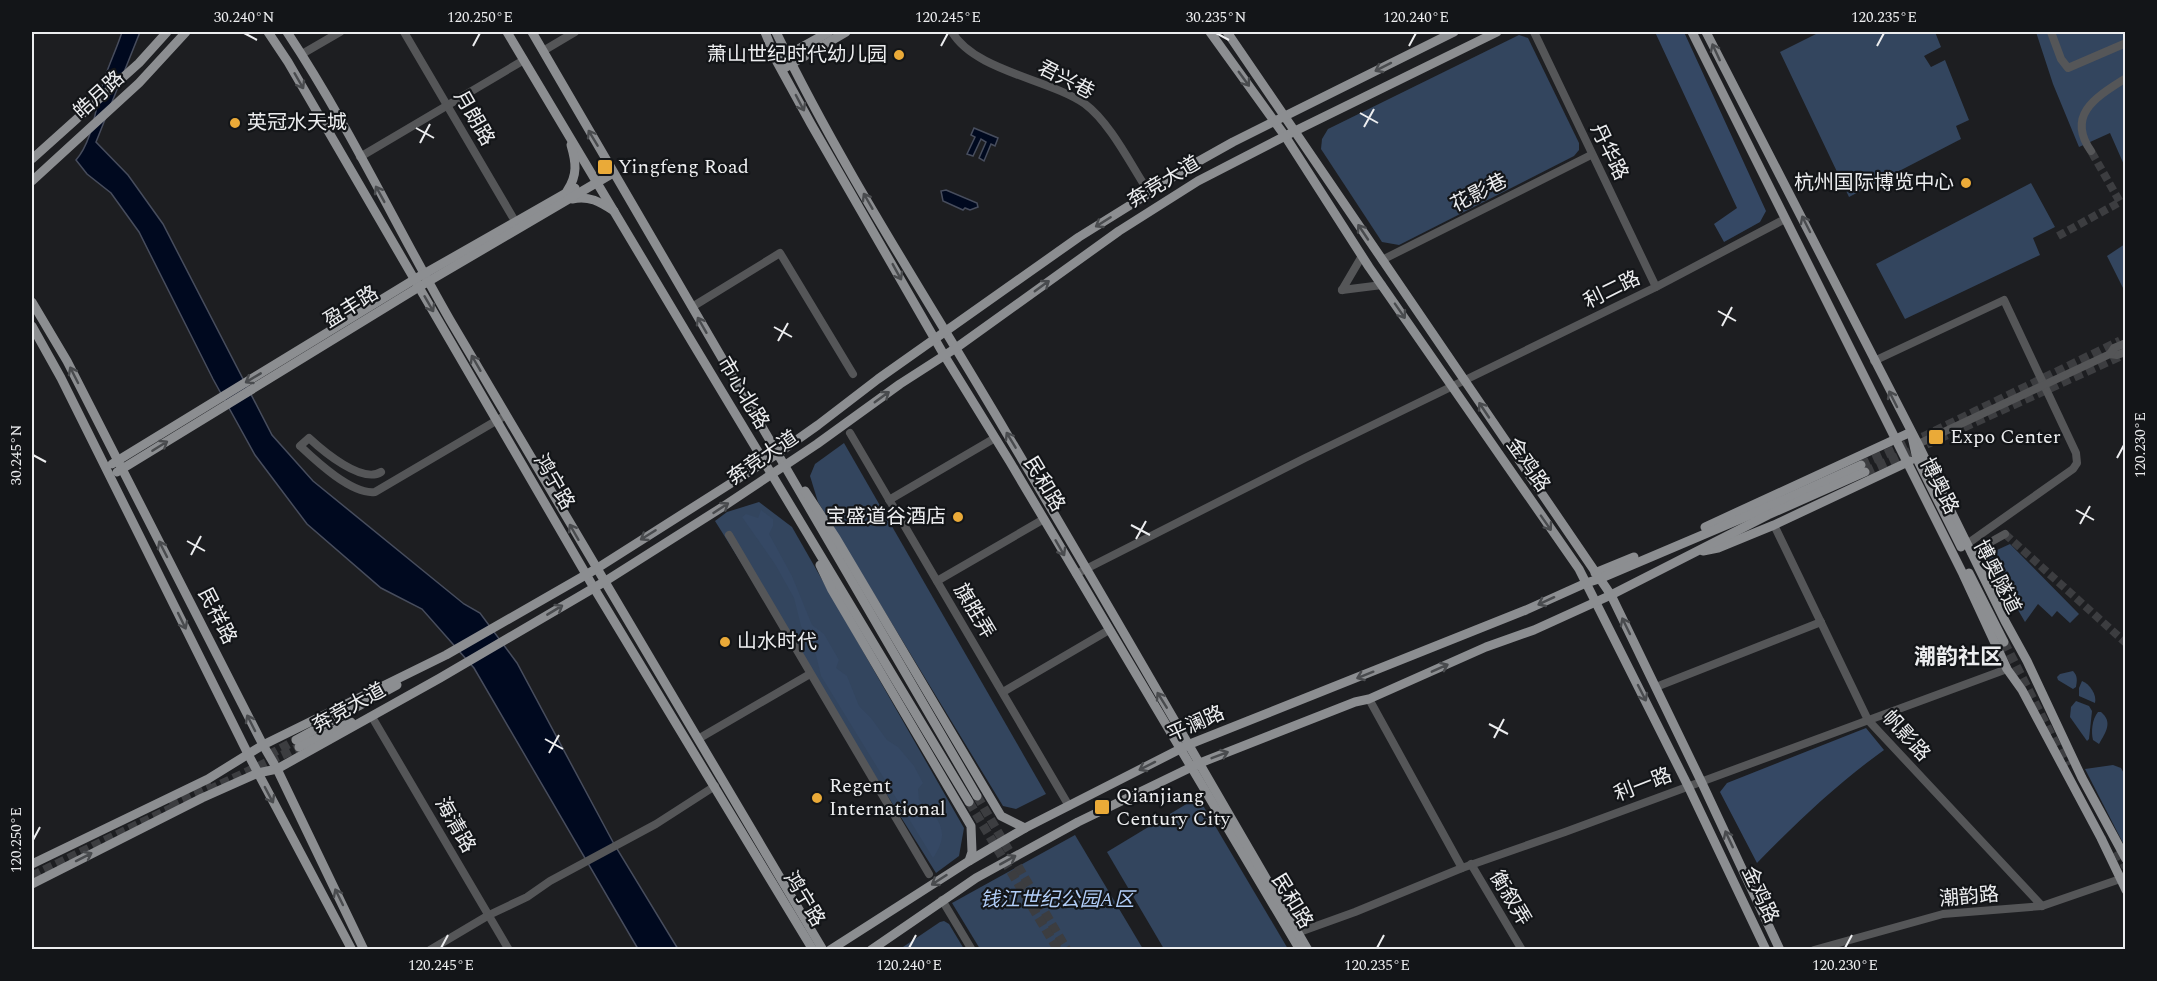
<svg xmlns="http://www.w3.org/2000/svg" width="2157" height="981" font-family="Spectral,'Noto Sans SC',serif">
  <style>
    .green { fill: #33455e }
    .forest { fill: #354864 }
    .water { fill: #00091f; stroke: #474d5d; stroke-width: 1.5 }
    .lines { fill: none; stroke-linecap: round; stroke-linejoin: round }
    .minor-tunnel { stroke: #3c3d40; stroke-width: 8; stroke-dasharray: 8 4; stroke-linecap: butt }
    .major-tunnel { stroke: #3c3d40; stroke-width: 9; stroke-dasharray: 9 4.5; stroke-linecap: butt }
    .minor { stroke: #555658; stroke-width: 8 }
    .major { stroke: #8c8e91; stroke-width: 9 }
    .oneway { stroke: #494b4e }
    .ticks { fill: none; stroke: #ecedef; stroke-width: 2 }
    .poi-dot { fill: #eaaa38; stroke: #131518; stroke-width: 2 }
    .labels { text-anchor: middle; dominant-baseline: central; stroke-width: 4.5; stroke-linejoin: round; paint-order: stroke }
    .poi-label { font-size: 20px; fill: #ecedef; stroke: #131518; text-anchor: start }
    .street-label { font-size: 20px; fill: #ecedef; stroke: #131518 }
    .park-label { font-size: 20px; font-style: italic; fill: #b1cdf7; stroke: #131518 }
    .quarter-label { font-size: 22px; font-weight: bold; fill: #ecedef; stroke: #131518 }
    .neatline { fill: none; stroke: #ecedef; stroke-width: 2 }
    .ticks-label { font-size: 15px; text-anchor: middle; fill: #ecedef }
  </style>
  <rect width="100%" height="100%" fill="#1d1e21"/>
  <g class="green">
    <path d="M1820,32H1935L1941,47L1924,56L1931,67L1945,60L1969,120L1956,126L1961,139L1849,197L1780,52Z"/>
    <path d="M2036,32H2125V167L2110,133L2079,147L2053,84Z"/>
    <path d="M1519,35L1528,38L1579,143V150L1574,156L1399,245L1382,242L1321,149L1322,139L1328,129Z"/>
    <path d="M2031,183L2055,227L2033,238L2040,255L1905,319L1876,264Z"/>
    <path d="M2125,244V292L2107,256Z"/>
    <path d="M844,443L1046,794L1016,809L1003,806L818,502L810,476L815,464Z"/>
    <path d="M759,502L792,527L964,828L959,856L936,873L715,521L727,512Z"/>
    <path d="M2010,544L2079,614L2070,623L2057,611L2052,617L2038,604L2025,622L1986,555Z"/>
    <path d="M2073,671C2078,676 2077,681 2076,687L2073,689L2058,680L2057,677L2060,674Z"/>
    <path d="M2082,681C2090,684 2097,695 2095,703L2079,696V688Z"/>
    <path d="M2076,701L2089,706L2092,711L2089,739L2087,741L2070,717L2071,707Z"/>
    <path d="M2098,712H2101C2113,722 2106,732 2099,744L2093,740C2091,732 2092,719 2098,712Z"/>
    <path d="M2113,765L2121,768L2125,775L2124,845L2085,769Z"/>
    <path d="M1198,797L1288,949H1164L1107,852Z"/>
    <path d="M1075,835L1143,949H980L952,903Z"/>
    <path d="M944,921L949,924L964,949H900L940,922Z"/>
  </g>
  <g class="forest">
    <path d="M1655,32H1684L1766,211L1760,222L1724,242L1714,224L1737,208Z"/>
    <path d="M761,510L773,519V526L769,534L792,576L812,625L824,634L839,660L836,668L847,676L859,706L871,718L887,740L898,747L914,766L923,783L918,789L919,800C940,818 951,833 933,858L821,676L816,655L801,626L794,598L775,564L742,517L746,514L758,518Z"/>
    <path d="M1866,728L1884,750C1838,783 1797,822 1757,863L1720,792L1727,783Z"/>
  </g>
  <g class="water">
    <path d="M122,32H140L96,142L128,175L163,224L272,435L313,481L464,604L480,613L517,663L614,844L678,949H638L474,668L422,609L381,588L307,524L255,455L213,379L139,232L111,193L87,174L76,160C94,139 95,106 104,80C109,64 117,48 122,32Z"/>
    <path d="M974,128L998,138L995,146L991,144L984,161L979,158L986,142L981,139L973,156L967,154L975,137L971,135Z"/>
    <path d="M946,190L977,203L978,207L970,210L965,208L963,210L943,201L941,191Z"/>
  </g>
  <g class="lines">
    <g class="minor-tunnel">
      <path d="M2058,236L2120,202L2091,151"/>
      <path d="M2110,354L2126,347"/>
      <path d="M2005,534L2126,643"/>
    </g>
    <g class="major-tunnel">
      <path d="M1861,465L1925,436L2120,341"/>
      <path d="M1865,472L2125,354"/>
      <path d="M2004,642L2067,766"/>
      <path d="M269,755L296,740"/>
      <path d="M209,790L299,747"/>
      <path d="M977,796L1067,950"/>
      <path d="M969,802L1058,950"/>
      <path d="M170,805L212,786"/>
      <path d="M2117,851L2126,867"/>
      <path d="M32,876L178,805"/>
    </g>
    <g class="minor">
      <path d="M404,32L515,221"/>
      <path d="M952,32C975,71 1049,79 1085,104C1108,121 1128,159 1143,183"/>
      <path d="M1534,32L1656,287"/>
      <path d="M2051,32L2061,59L2068,68L2126,43"/>
      <path d="M543,51L575,32"/>
      <path d="M302,54L340,32"/>
      <path d="M2091,151C2065,114 2098,96 2126,78"/>
      <path d="M360,157L524,60"/>
      <path d="M1382,260L1591,155"/>
      <path d="M1342,290L1382,285"/>
      <path d="M1342,290L1362,256"/>
      <path d="M692,307L780,253L853,374"/>
      <path d="M2110,354L2117,355L2126,352"/>
      <path d="M1874,361L2004,300L2076,453L2077,463L2073,469L1967,544"/>
      <path d="M850,433L1069,806"/>
      <path d="M1918,444L2110,354L2114,348L2126,343"/>
      <path d="M381,472C362,484 323,451 309,438L300,446C316,461 352,495 375,492L506,415"/>
      <path d="M889,500L995,438"/>
      <path d="M1774,525L1868,720L2042,906"/>
      <path d="M729,535L929,874"/>
      <path d="M1971,553L2005,534"/>
      <path d="M1076,574L1305,458L1656,287L1785,219"/>
      <path d="M937,581L1044,519"/>
      <path d="M1656,687L1821,622"/>
      <path d="M1003,692L1109,630"/>
      <path d="M1369,699L1462,868"/>
      <path d="M372,717L509,950"/>
      <path d="M698,739L810,674"/>
      <path d="M1471,864L1522,950"/>
      <path d="M942,900L972,950"/>
      <path d="M1294,934L1355,912L1462,868L1565,832L2007,669"/>
      <path d="M430,950L489,915L527,897L550,881L656,824L715,786"/>
      <path d="M1814,950L1943,914L2042,906L2126,877"/>
    </g>
    <g class="major">
      <path d="M268,32L288,62L594,588L813,950"/>
      <path d="M287,32C348,124 395,224 450,320C573,530 698,740 823,950"/>
      <path d="M507,32L692,342L969,802"/>
      <path d="M532,32L977,796"/>
      <path d="M765,32L777,62L811,124L944,355L1010,462L1300,950"/>
      <path d="M776,32C843,171 929,301 1007,434C1109,605 1207,778 1308,950"/>
      <path d="M1210,32L1285,136L1369,267L1579,569L1688,786L1766,950"/>
      <path d="M1227,32L1611,595L1701,781L1780,950"/>
      <path d="M1692,32L1963,574L2007,669L2022,690L2101,838L2126,890"/>
      <path d="M1706,32L1918,444L2005,621L2027,661L2082,778L2126,859"/>
      <path d="M784,57L829,32"/>
      <path d="M786,67L846,32"/>
      <path d="M32,159L139,63L167,32"/>
      <path d="M32,181L139,83L186,32"/>
      <path d="M567,191C578,175 576,162 571,145"/>
      <path d="M572,199C589,195 600,202 614,211"/>
      <path d="M32,302L67,361L263,745L277,769L364,950"/>
      <path d="M32,326L61,378L248,754L352,950"/>
      <path d="M112,464L415,279L575,188"/>
      <path d="M117,472L419,287L613,173"/>
      <path d="M805,491L836,538L1001,816L1025,828"/>
      <path d="M1705,527L1911,432L1917,459L1961,547"/>
      <path d="M1703,551L1718,548L1774,525L1910,461"/>
      <path d="M820,565L832,590L971,826L972,852L969,861"/>
      <path d="M1595,573L1634,557"/>
      <path d="M1969,573L2004,642"/>
      <path d="M296,740L397,685"/>
      <path d="M299,747L351,722"/>
      <path d="M32,864L208,779L263,745L446,655L596,569L777,454L818,425L878,379L1079,237L1148,194L1183,170L1233,142L1454,32"/>
      <path d="M32,884L202,798L258,773L277,769L440,678L604,582L724,506L817,444L900,384L956,348L1119,231L1198,181L1295,131L1497,32"/>
      <path d="M830,950L969,861L1025,828L1190,744L1526,610L1586,583L1599,579L1752,514L1861,465"/>
      <path d="M871,950L976,878L1078,822L1200,763L1355,702L1369,699L1486,647L1534,630L1611,595L1768,515L1865,472"/>
    </g>
  </g>
  <defs><path id="oneway-shaft" d="M-6 0H5M1.5-3L5.5 0L1.5 3" fill="none" stroke-width="1.6" stroke-linecap="round" stroke-linejoin="round" transform="scale(1.5)"/></defs>
  <g class="oneway">
    <use href="#oneway-shaft" transform="translate(1716 52) rotate(-115)"/>
    <use href="#oneway-shaft" transform="translate(1383 67) rotate(153)"/>
    <use href="#oneway-shaft" transform="translate(1244 79) rotate(54)"/>
    <use href="#oneway-shaft" transform="translate(299 81) rotate(60)"/>
    <use href="#oneway-shaft" transform="translate(800 103) rotate(62)"/>
    <use href="#oneway-shaft" transform="translate(593 138) rotate(-121)"/>
    <use href="#oneway-shaft" transform="translate(380 194) rotate(-119)"/>
    <use href="#oneway-shaft" transform="translate(868 201) rotate(-120)"/>
    <use href="#oneway-shaft" transform="translate(1103 222) rotate(148)"/>
    <use href="#oneway-shaft" transform="translate(1806 224) rotate(-117)"/>
    <use href="#oneway-shaft" transform="translate(1363 232) rotate(-124)"/>
    <use href="#oneway-shaft" transform="translate(897 272) rotate(61)"/>
    <use href="#oneway-shaft" transform="translate(1042 286) rotate(-36)"/>
    <use href="#oneway-shaft" transform="translate(429 304) rotate(60)"/>
    <use href="#oneway-shaft" transform="translate(1400 311) rotate(55)"/>
    <use href="#oneway-shaft" transform="translate(702 325) rotate(-120)"/>
    <use href="#oneway-shaft" transform="translate(476 363) rotate(-120)"/>
    <use href="#oneway-shaft" transform="translate(74 375) rotate(-117)"/>
    <use href="#oneway-shaft" transform="translate(253 378) rotate(149)"/>
    <use href="#oneway-shaft" transform="translate(882 397) rotate(-36)"/>
    <use href="#oneway-shaft" transform="translate(1893 399) rotate(-117)"/>
    <use href="#oneway-shaft" transform="translate(1484 410) rotate(-124)"/>
    <use href="#oneway-shaft" transform="translate(1011 440) rotate(-121)"/>
    <use href="#oneway-shaft" transform="translate(160 446) rotate(-32)"/>
    <use href="#oneway-shaft" transform="translate(721 508) rotate(-33)"/>
    <use href="#oneway-shaft" transform="translate(1546 523) rotate(55)"/>
    <use href="#oneway-shaft" transform="translate(574 532) rotate(-120)"/>
    <use href="#oneway-shaft" transform="translate(648 535) rotate(148)"/>
    <use href="#oneway-shaft" transform="translate(1060 548) rotate(60)"/>
    <use href="#oneway-shaft" transform="translate(163 549) rotate(-117)"/>
    <use href="#oneway-shaft" transform="translate(1546 601) rotate(155)"/>
    <use href="#oneway-shaft" transform="translate(555 610) rotate(-31)"/>
    <use href="#oneway-shaft" transform="translate(182 621) rotate(64)"/>
    <use href="#oneway-shaft" transform="translate(1626 626) rotate(-116)"/>
    <use href="#oneway-shaft" transform="translate(1440 668) rotate(-24)"/>
    <use href="#oneway-shaft" transform="translate(1365 675) rotate(158)"/>
    <use href="#oneway-shaft" transform="translate(1642 693) rotate(63)"/>
    <use href="#oneway-shaft" transform="translate(1162 700) rotate(-122)"/>
    <use href="#oneway-shaft" transform="translate(251 723) rotate(-117)"/>
    <use href="#oneway-shaft" transform="translate(1220 755) rotate(-21)"/>
    <use href="#oneway-shaft" transform="translate(1147 766) rotate(153)"/>
    <use href="#oneway-shaft" transform="translate(269 795) rotate(62)"/>
    <use href="#oneway-shaft" transform="translate(1729 839) rotate(-115)"/>
    <use href="#oneway-shaft" transform="translate(84 857) rotate(-27)"/>
    <use href="#oneway-shaft" transform="translate(1008 860) rotate(-29)"/>
    <use href="#oneway-shaft" transform="translate(939 880) rotate(147)"/>
    <use href="#oneway-shaft" transform="translate(339 897) rotate(-116)"/>
  </g>
  <path class="ticks" d="M244,33L257,40M1216,33L1229,40M473,46L480,33M941,46L948,33M1409,46L1416,33M1877,46L1884,33M1360,113L1378,123M1364,127L1374,109M416,128L434,138M420,143L430,124M1718,311L1736,321M1722,326L1732,307M774,327L792,337M778,341L788,323M33,455L46,462M2117,458L2124,445M2076,510L2094,520M2080,524L2090,506M1131,525L1150,535M1136,539L1146,521M187,541L205,551M191,555L201,536M1489,724L1508,734M1494,738L1504,719M545,739L563,749M549,753L559,735M33,840L40,827M441,948L448,935M909,948L916,935M1377,948L1384,935M1845,948L1852,935"/>
  <g class="poi-dot">
    <circle cx="899" cy="55" r="6"/>
    <circle cx="235" cy="123" r="6"/>
    <rect x="597" y="159" width="16" height="16" rx="3"/>
    <circle cx="1966" cy="183" r="6"/>
    <rect x="1928" y="429" width="16" height="16" rx="3"/>
    <circle cx="958" cy="517" r="6"/>
    <circle cx="725" cy="642" r="6"/>
    <circle cx="817" cy="798" r="6"/>
    <rect x="1094" y="799" width="16" height="16" rx="3"/>
  </g>
  <g class="labels">
    <g class="poi-label">
      <text x="887" y="55" text-anchor="end">萧山世纪时代幼儿园</text>
      <text x="247" y="123">英冠水天城</text>
      <text x="618" y="167">Yingfeng Road</text>
      <text x="1954" y="183" text-anchor="end">杭州国际博览中心</text>
      <text x="1950" y="437">Expo Center</text>
      <text x="946" y="517" text-anchor="end">宝盛道谷酒店</text>
      <text x="737" y="642">山水时代</text>
      <text x="829" y="786">Regent<tspan x="829" dy="23">International</tspan></text>
      <text x="1116" y="796">Qianjiang<tspan x="1116" dy="23">Century City</tspan></text>
    </g>
    <g class="street-label">
      <text transform="translate(1066 80) rotate(27)">君兴巷</text>
      <text transform="translate(99 95) rotate(-42)">皓月路</text>
      <text transform="translate(474 118) rotate(60)">月朗路</text>
      <text transform="translate(1609 152) rotate(64)">丹华路</text>
      <text transform="translate(1164 182) rotate(-31)">奔竞大道</text>
      <text transform="translate(1479 193) rotate(-27)">花影巷</text>
      <text transform="translate(1612 290) rotate(-26)">利二路</text>
      <text transform="translate(351 307) rotate(-32)">盈丰路</text>
      <text transform="translate(743 393) rotate(59)">市心北路</text>
      <text transform="translate(763 458) rotate(-34)">奔竞大道</text>
      <text transform="translate(1528 465) rotate(55)">金鸡路</text>
      <text transform="translate(554 482) rotate(60)">鸿宁路</text>
      <text transform="translate(1044 484) rotate(59)">民和路</text>
      <text transform="translate(1939 486) rotate(63)">博奥路</text>
      <text transform="translate(1997 577) rotate(63)">博奥隧道</text>
      <text transform="translate(974 611) rotate(59)">旗胜弄</text>
      <text transform="translate(217 616) rotate(63)">民祥路</text>
      <text transform="translate(349 708) rotate(-29)">奔竞大道</text>
      <text transform="translate(1196 724) rotate(-24)">平澜路</text>
      <text transform="translate(1906 736) rotate(48)">帆影路</text>
      <text transform="translate(1643 785) rotate(-21)">利一路</text>
      <text transform="translate(455 825) rotate(60)">海清路</text>
      <text transform="translate(1760 895) rotate(65)">金鸡路</text>
      <text transform="translate(1969 897) rotate(-5)">潮韵路</text>
      <text transform="translate(1510 898) rotate(59)">衡叙弄</text>
      <text transform="translate(804 899) rotate(59)">鸿宁路</text>
      <text transform="translate(1292 901) rotate(59)">民和路</text>
    </g>
    <g class="park-label">
      <text x="1057" y="900">钱江世纪公园A区</text>
    </g>
    <g class="quarter-label">
      <text x="1958" y="657">潮韵社区</text>
    </g>
  </g>
  <rect width="2157" height="981" fill="none" stroke="#131518" stroke-width="66"/>
  <rect x="33" y="33" width="2091" height="915" class="neatline"/>
  <g class="ticks-label">
    <text x="244" y="22">30.240°N</text>
    <text x="480" y="22">120.250°E</text>
    <text x="948" y="22">120.245°E</text>
    <text x="1216" y="22">30.235°N</text>
    <text x="1416" y="22">120.240°E</text>
    <text x="1884" y="22">120.235°E</text>
    <text transform="translate(2140 445) rotate(-90)" y="5">120.230°E</text>
    <text transform="translate(16 455) rotate(-90)" y="5">30.245°N</text>
    <text transform="translate(16 840) rotate(-90)" y="5">120.250°E</text>
    <text x="441" y="970">120.245°E</text>
    <text x="909" y="970">120.240°E</text>
    <text x="1377" y="970">120.235°E</text>
    <text x="1845" y="970">120.230°E</text>
  </g>
</svg>
